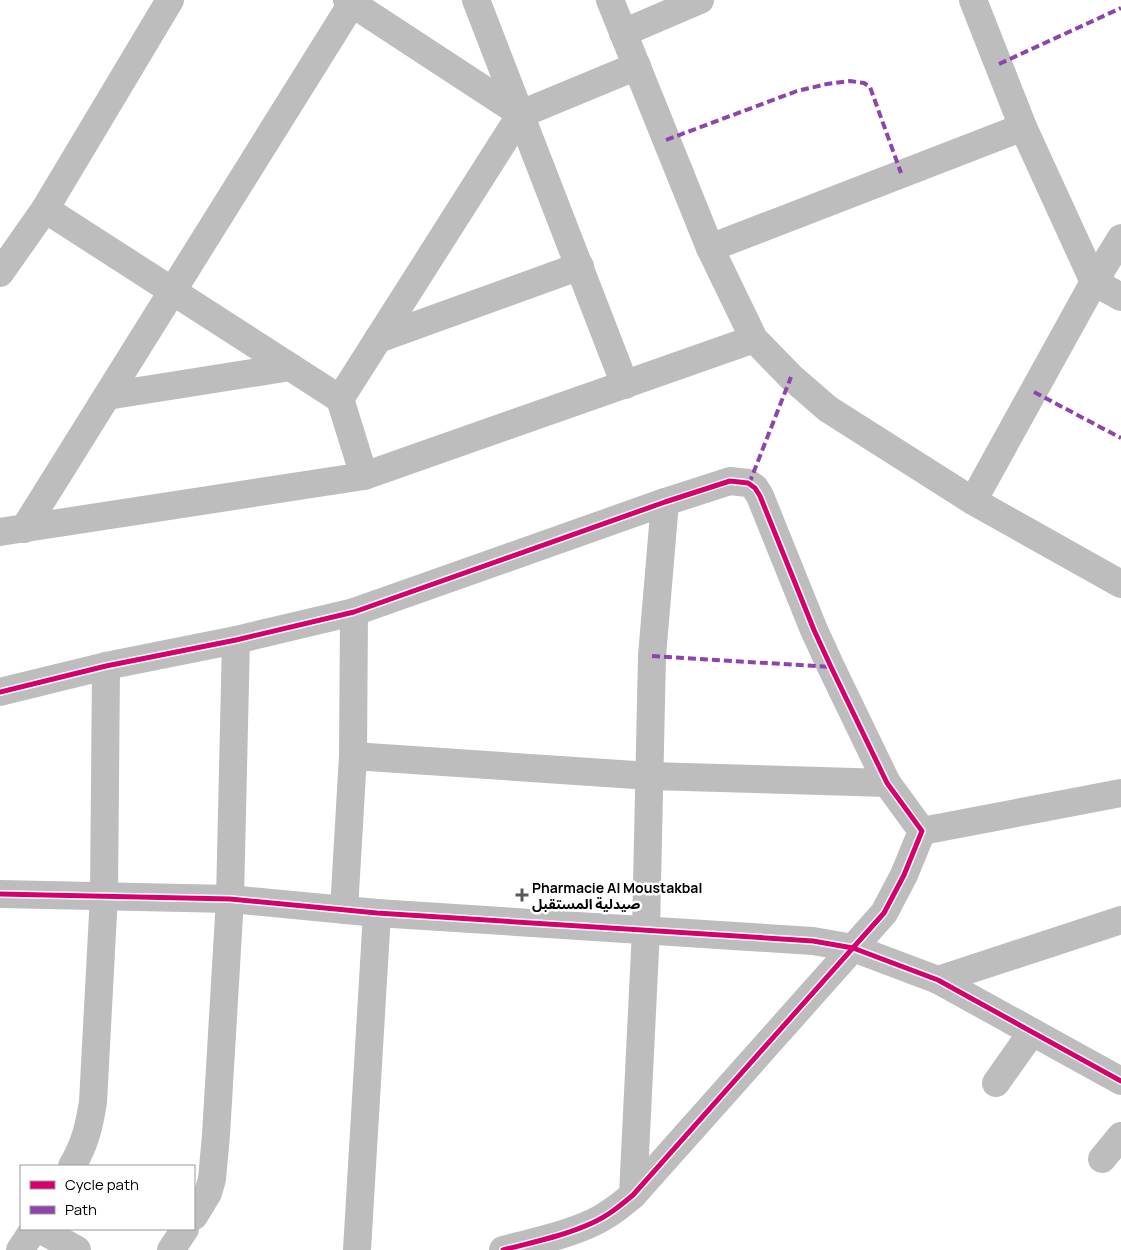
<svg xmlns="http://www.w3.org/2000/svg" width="1121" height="1250" font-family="Manrope,'Noto Sans Arabic',sans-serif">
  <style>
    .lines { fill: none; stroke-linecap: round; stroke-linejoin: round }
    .minor { stroke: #bdbdbd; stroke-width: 28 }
    .quiet { stroke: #8e44ad; stroke-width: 4; stroke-dasharray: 8 4; stroke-linecap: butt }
    .cycleway-casing { stroke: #fff; stroke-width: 8 }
    .cycleway { stroke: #d6006c; stroke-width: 5 }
    .poi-dot { fill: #595959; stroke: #fff; stroke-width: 2 }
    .labels { text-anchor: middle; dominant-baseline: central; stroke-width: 5; stroke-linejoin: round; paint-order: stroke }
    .poi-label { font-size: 14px; font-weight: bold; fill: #000; stroke: #fff; text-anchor: start }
  </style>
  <rect width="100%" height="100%" fill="#fff"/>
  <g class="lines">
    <g class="minor">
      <path d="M347,0L521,114"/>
      <path d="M476,0L625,385"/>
      <path d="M610,0L710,248L754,339L791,377L828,409L973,501L1121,584"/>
      <path d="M973,0L1023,127L1094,282L1121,297"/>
      <path d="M623,33L700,0"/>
      <path d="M45,209L340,399"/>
      <path d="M710,248L1023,127"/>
      <path d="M0,273L45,209L170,0"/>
      <path d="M378,339L580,266"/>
      <path d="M107,396L290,367"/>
      <path d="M364,476L340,399L521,114L637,66"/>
      <path d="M973,501L1094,282L1121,238"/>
      <path d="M24,529L354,0"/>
      <path d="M0,532L364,476L754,339"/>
      <path d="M0,692L106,666L236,640L354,612L665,502L730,481L748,483L755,488L760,496L814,630L831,667L887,783L922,831L904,875L884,913L633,1195C621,1205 608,1216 592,1223C564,1236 533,1242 503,1250"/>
      <path d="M353,756L650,776L887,783"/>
      <path d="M922,831L1121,793"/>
      <path d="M0,894L230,899L377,913L813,941L853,948L938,980L1121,1081"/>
      <path d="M344,910L353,756L354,612"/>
      <path d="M938,980L1121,920"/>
      <path d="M996,1083L1032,1032"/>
      <path d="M1102,1159L1121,1136"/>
      <path d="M72,1166C85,1144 89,1127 93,1102L104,895L106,666"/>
      <path d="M633,1195L646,930L652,656L665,502"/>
      <path d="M194,1216L208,1193L212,1179L216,1135L230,899L236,640"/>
      <path d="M40,1229L77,1250"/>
      <path d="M20,1250L34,1229"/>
      <path d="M171,1250L185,1229"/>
      <path d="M357,1250L377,913"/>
    </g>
    <g class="quiet">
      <path d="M999,64L1121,8"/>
      <path d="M666,140L797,91L827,84L850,81L864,83L870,87L901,173"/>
      <path d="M1034,392L1121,438"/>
      <path d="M749,484L791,377"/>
      <path d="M652,656L831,667"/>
    </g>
    <defs>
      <g id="cycleway">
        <path d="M0,692L106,666L236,640L354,612L665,502L730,481L748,483L755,488L760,496L814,630L831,667L887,783L922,831L904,875L884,913L633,1195C621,1205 608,1216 592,1223C564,1236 533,1242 503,1250"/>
        <path d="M0,894L230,899L377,913L813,941L853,948L938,980L1121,1081"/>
      </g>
    </defs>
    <use href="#cycleway" class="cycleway-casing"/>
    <use href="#cycleway" class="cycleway"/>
  </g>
  <path class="poi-dot" d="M519.5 887.5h5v5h5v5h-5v5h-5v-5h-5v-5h5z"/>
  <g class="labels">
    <g class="poi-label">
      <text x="532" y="887">Pharmacie Al Moustakbal<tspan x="532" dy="16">صيدلية المستقبل</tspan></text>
    </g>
  </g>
  <rect x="20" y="1165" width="175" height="65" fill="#ffffff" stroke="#999999"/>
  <rect x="30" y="1181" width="25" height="8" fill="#d6006c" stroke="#999999"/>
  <text x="65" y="1190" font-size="15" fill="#000000">Cycle path</text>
  <rect x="30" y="1206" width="25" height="8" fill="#8e44ad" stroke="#999999"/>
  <text x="65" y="1215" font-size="15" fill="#000000">Path</text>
</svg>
